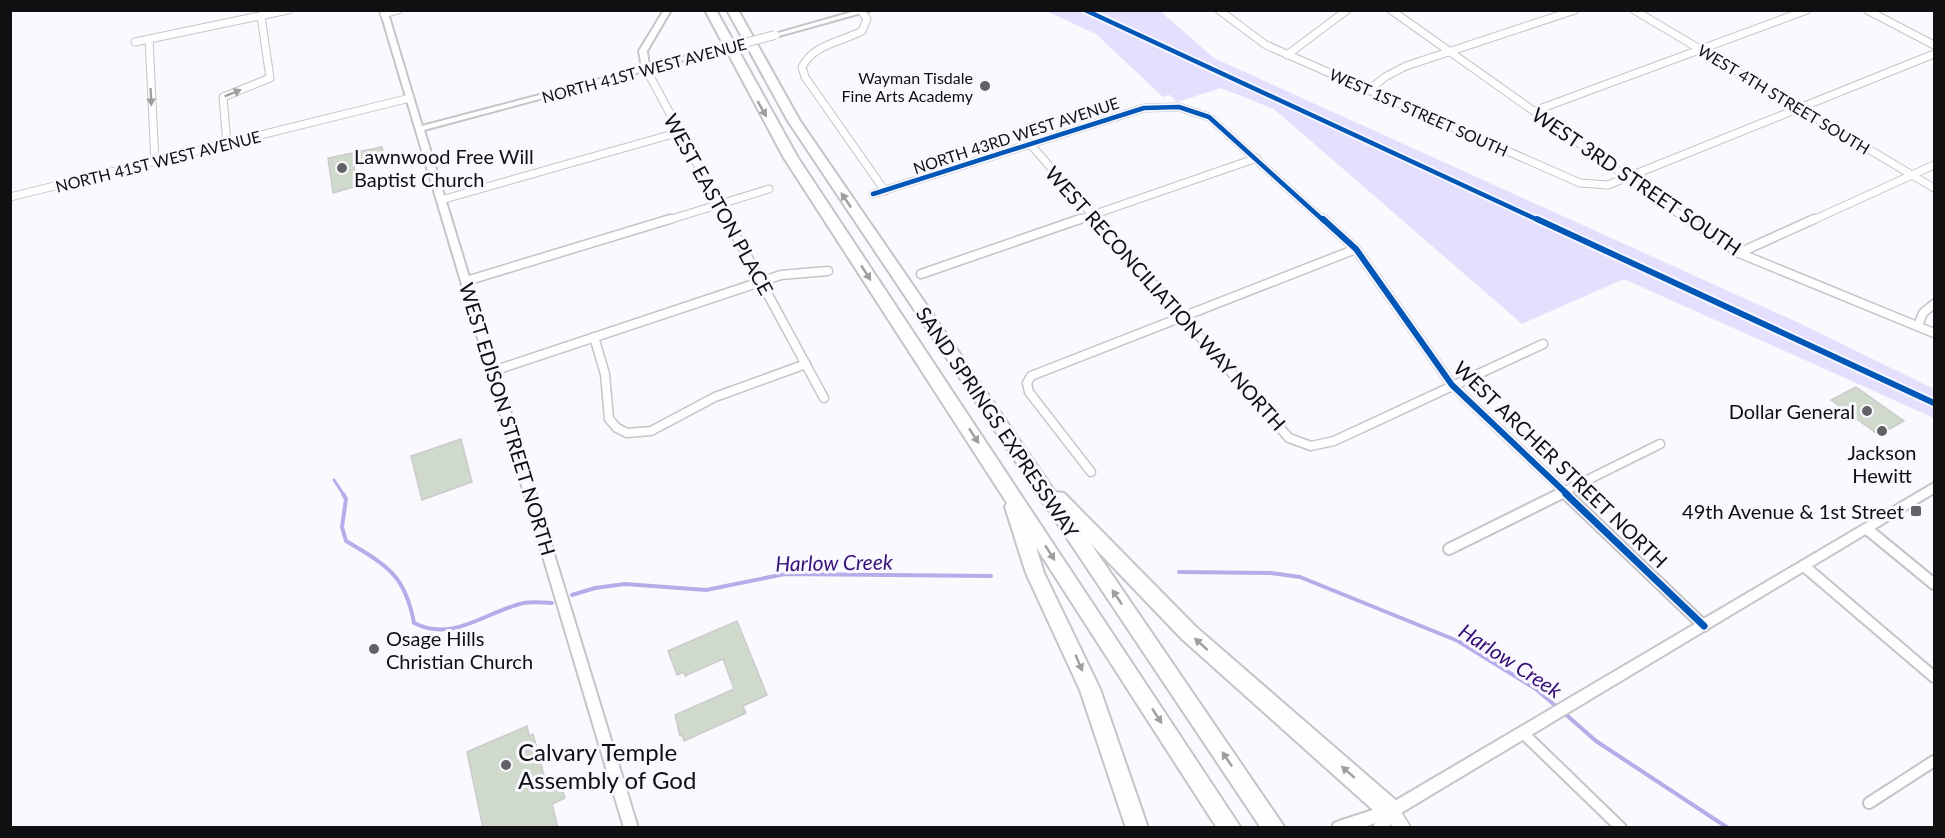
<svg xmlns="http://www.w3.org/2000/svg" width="1945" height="838" font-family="Lato,sans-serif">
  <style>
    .green { fill: #e3dffd }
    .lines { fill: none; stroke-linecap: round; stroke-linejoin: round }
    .stream-far1 { stroke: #b7acea; stroke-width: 3 }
    .stream { stroke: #b7acea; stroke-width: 4 }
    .building { fill: #cfdacc; stroke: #cbcbcc; stroke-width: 1.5 }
    .minor-far2-casing { stroke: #c5c4c8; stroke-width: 9 }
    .minor-far1-casing { stroke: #c5c4c8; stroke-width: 11 }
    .minor-casing { stroke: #c5c4c8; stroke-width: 14 }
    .tertiary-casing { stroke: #c5c4c8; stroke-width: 4 }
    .secondary-casing { stroke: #c5c4c8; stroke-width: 3 }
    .motorway-casing { stroke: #c5c4c8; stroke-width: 4 }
    .minor-far2 { stroke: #fefeff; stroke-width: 7 }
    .minor-far1 { stroke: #fefeff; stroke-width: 8 }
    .minor { stroke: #fefeff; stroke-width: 10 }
    .tertiary { fill: #fefeff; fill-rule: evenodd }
    .secondary { fill: #fefeff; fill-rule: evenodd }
    .motorway { fill: #fefeff; fill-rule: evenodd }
    .tertiary-bridge-casing { stroke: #c5c4c8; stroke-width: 10; stroke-linecap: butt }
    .tertiary-bridge { stroke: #fefeff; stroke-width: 8 }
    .cycleway-far2-casing { stroke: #f9f8ff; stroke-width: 8 }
    .cycleway-far1-casing { stroke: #f9f8ff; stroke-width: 10 }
    .cycleway-casing { stroke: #f9f8ff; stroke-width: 10 }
    .cycleway-far2 { stroke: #0057b8; stroke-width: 4.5 }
    .cycleway-far1 { stroke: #0057b8; stroke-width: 6 }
    .cycleway { stroke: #0057b8; stroke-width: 7 }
    .oneway { fill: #9f9fa0 }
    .poi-dot { fill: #626265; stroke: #f9f8ff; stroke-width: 2 }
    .labels { text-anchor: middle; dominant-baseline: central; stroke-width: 6; stroke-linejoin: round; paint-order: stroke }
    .far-street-label { font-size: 16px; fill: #101012; stroke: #f9f8ff }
    .far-poi-label { font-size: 16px; fill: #101012; stroke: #f9f8ff; text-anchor: end }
    .poi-label { font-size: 20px; fill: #101012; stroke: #f9f8ff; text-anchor: start }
    .street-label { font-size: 20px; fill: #101012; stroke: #f9f8ff }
    .water-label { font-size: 21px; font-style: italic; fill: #361077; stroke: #f9f8ff }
    .near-poi-label { font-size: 24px; fill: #101012; stroke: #f9f8ff; text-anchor: start }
  </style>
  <rect width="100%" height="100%" fill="#faf9fe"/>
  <path class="green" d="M1046,11H1160L1214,58L1801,324L1934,389V418L1624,279L1522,324L1274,109L1221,88L1177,102L1170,95L1163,97L1096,34Z"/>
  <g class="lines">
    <path class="stream-far1" d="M334,480L344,495"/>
    <g class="stream">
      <path d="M343,494L346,499L342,527L346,541C386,565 405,574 414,623C454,643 486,611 524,603C533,601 543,603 552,603"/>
      <path d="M1179,572L1271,573L1300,577L1458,641L1536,689L1558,708"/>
      <path d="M572,595L595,588L625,584L706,590L785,574L991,576"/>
      <path d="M1563,712L1596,741L1728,828"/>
    </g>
  </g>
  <g class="building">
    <path d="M382,147L384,158L354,166L357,186L333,193L328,158Z"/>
    <path d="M1856,387L1904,421L1879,435L1831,400Z"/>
    <path d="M461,439L472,482L422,500L411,456Z"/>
    <path d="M737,621L767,695L743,706L746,713L684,741L682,735L680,736L675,715L734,689L723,659L685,676L684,672L677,675L668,651Z"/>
    <path d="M527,726L529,736L533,734L546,783L559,777L565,798L552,804L558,828H483L467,752Z"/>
  </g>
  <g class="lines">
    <defs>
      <g id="minor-far2">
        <path d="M1219,10L1266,45L1580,183L1608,185L1934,54"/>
        <path d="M1391,10L1689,221"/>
        <path d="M1634,10L1934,188"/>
        <path d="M1867,10L1934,45"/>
        <path d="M862,12L867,19L862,31C841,42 814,44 802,67L805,77L885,191"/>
        <path d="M384,14L398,10"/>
        <path d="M149,39L155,162"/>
        <path d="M135,42L288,10"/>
        <path d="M1287,55L1347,10"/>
        <path d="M646,69L728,221"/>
        <path d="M1369,90L1385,77L1406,66L1575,10"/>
        <path d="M1534,111L1807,10"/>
        <path d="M227,144L223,97L270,78L261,16"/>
        <path d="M1030,144L1098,221"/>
        <path d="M873,194L1144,108L1179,107L1209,117L1324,221"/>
        <path d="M10,197L410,98"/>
        <path d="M441,200L680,132"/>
        <path d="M665,221L769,189"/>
        <path d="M1075,221L1257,158"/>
        <path d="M1811,221L1934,165"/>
      </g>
      <g id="minor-far1">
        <path d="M727,219L824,398"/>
        <path d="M1096,219L1289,438L1311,446L1334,441L1543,344"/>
        <path d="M1323,219L1356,249L1452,385L1568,495"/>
        <path d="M1687,219L1739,253L1934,333"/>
        <path d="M1739,253L1814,219"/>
        <path d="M921,274L1080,219"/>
        <path d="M466,281L670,219"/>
        <path d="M1918,326L1923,313L1934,304"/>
        <path d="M594,337L605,374L609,419L617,428L627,433L651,431L715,397L806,364"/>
        <path d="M493,371L781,275L828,271"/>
        <path d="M1091,472L1029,392L1027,383L1031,376L1356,249"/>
        <path d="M1557,495L1660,444"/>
      </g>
      <g id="minor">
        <path d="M1566,494L1704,626"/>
        <path d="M1867,529L1934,584"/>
        <path d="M1449,549L1560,494"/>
        <path d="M1804,566L1934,677"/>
        <path d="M1524,734L1621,828"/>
        <path d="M1869,803L1934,761"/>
      </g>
      <g id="tertiary">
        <path d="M380,10H387L422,126L642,68L639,51L664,10H671L647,51L649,66L699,53L703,55L424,130L638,828H624Z"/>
        <path d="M859,10H872L775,37L771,35Z"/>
        <path d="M1934,483V493L1396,816L1388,828H1373L1375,823L1362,828H1332L1334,823L1339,821L1388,805Z"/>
      </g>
      <path id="secondary" d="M1391,803L1397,805L1411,828H1393L1383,811L1385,805Z"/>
      <g id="motorway">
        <path d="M705,10H716L798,158L1241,828H1217L1036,547L1044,573L1100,689L1148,828H1126L1080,690L1026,573L1005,507L1007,503L784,158Z"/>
        <path d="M727,10H738L800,121L1055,492L1064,493L1196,627L1399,803L1402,811L1399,819L1391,822L1383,819L1182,639L1091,544L1285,828H1261L788,121Z"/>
      </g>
    </defs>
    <use href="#minor-far2" class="minor-far2-casing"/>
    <use href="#minor-far1" class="minor-far1-casing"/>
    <use href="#minor" class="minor-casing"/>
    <use href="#tertiary" class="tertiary-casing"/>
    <use href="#secondary" class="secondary-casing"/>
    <use href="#motorway" class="motorway-casing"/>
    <use href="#minor-far2" class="minor-far2"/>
    <use href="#minor-far1" class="minor-far1"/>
    <use href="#minor" class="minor"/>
    <use href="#tertiary" class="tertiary"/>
    <use href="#secondary" class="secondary"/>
    <use href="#motorway" class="motorway"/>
    <defs>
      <path id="tertiary-bridge" d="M699,55L775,35"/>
    </defs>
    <use href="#tertiary-bridge" class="tertiary-bridge-casing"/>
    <use href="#tertiary-bridge" class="tertiary-bridge"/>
    <defs>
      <g id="cycleway-far2">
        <path d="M1085,10L1540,221"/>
        <path d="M873,194L1144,108L1179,107L1209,117L1324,221"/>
      </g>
      <g id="cycleway-far1">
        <path d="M1323,219L1356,249L1452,385L1568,495"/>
        <path d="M1537,219L1934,403"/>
      </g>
      <path id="cycleway" d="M1566,494L1704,626"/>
    </defs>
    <use href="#cycleway-far2" class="cycleway-far2-casing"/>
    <use href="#cycleway-far1" class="cycleway-far1-casing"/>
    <use href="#cycleway" class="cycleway-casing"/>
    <use href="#cycleway-far2" class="cycleway-far2"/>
    <use href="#cycleway-far1" class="cycleway-far1"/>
    <use href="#cycleway" class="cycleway"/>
  </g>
  <defs><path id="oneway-solid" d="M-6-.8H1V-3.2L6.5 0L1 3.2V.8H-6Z" transform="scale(1.5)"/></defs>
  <g class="oneway">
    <use href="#oneway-solid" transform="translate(233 93) rotate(-22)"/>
    <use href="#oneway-solid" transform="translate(151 97) rotate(87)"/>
    <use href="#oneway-solid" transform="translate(762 109) rotate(60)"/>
    <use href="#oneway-solid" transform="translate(846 200) rotate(-124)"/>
    <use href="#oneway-solid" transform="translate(866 273) rotate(57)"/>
    <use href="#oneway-solid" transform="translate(974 436) rotate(57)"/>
    <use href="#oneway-solid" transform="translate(1050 553) rotate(57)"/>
    <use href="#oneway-solid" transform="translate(1117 597) rotate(-124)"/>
    <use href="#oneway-solid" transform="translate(1201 644) rotate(-138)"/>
    <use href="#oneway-solid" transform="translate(1079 663) rotate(67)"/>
    <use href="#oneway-solid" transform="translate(1157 716) rotate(57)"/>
    <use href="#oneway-solid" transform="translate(1227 759) rotate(-124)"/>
    <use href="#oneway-solid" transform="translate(1348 772) rotate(-139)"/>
  </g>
  <g class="poi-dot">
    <circle cx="985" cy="86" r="6"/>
    <circle cx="342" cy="168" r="6"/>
    <circle cx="1867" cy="411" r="6"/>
    <circle cx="1882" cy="431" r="6"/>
    <rect x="1910" y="505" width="12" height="12" rx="3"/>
    <circle cx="374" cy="649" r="6"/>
    <circle cx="506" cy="765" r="6"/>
  </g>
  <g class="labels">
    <g class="far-street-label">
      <text transform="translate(644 70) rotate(-15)">NORTH 41ST WEST AVENUE</text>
      <text transform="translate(1784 99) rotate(31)">WEST 4TH STREET SOUTH</text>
      <text transform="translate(1419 112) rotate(24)">WEST 1ST STREET SOUTH</text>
      <text transform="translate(1016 135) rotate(-18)">NORTH 43RD WEST AVENUE</text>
      <text transform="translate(158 161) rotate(-14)">NORTH 41ST WEST AVENUE</text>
    </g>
    <g class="far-poi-label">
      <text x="973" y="77">Wayman Tisdale<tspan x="973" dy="18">Fine Arts Academy</tspan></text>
    </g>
    <g class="poi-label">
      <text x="354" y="156">Lawnwood Free Will<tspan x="354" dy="23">Baptist Church</tspan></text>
      <text x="1855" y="411" text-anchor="end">Dollar General</text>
      <text x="1882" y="452" text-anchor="middle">Jackson<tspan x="1882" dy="23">Hewitt</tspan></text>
      <text x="1904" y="511" text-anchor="end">49th Avenue &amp; 1st Street</text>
      <text x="386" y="638">Osage Hills<tspan x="386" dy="23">Christian Church</tspan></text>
    </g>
    <g class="street-label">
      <text transform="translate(1637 181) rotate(34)">WEST 3RD STREET SOUTH</text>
      <text transform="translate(719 204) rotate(61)">WEST EASTON PLACE</text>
      <text transform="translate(1166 298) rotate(48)">WEST RECONCILIATION WAY NORTH</text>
      <text transform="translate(508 419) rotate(73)">WEST EDISON STREET NORTH</text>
      <text transform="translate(998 422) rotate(56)">SAND SPRINGS EXPRESSWAY</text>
      <text transform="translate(1561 464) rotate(44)">WEST ARCHER STREET NORTH</text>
    </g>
    <g class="water-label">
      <text transform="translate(834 562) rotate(-1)">Harlow Creek</text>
      <text transform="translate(1511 660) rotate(33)">Harlow Creek</text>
    </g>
    <g class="near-poi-label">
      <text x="518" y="751">Calvary Temple<tspan x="518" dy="28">Assembly of God</tspan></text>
    </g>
  </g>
  <rect width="1945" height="838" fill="none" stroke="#101012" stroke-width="24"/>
</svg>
